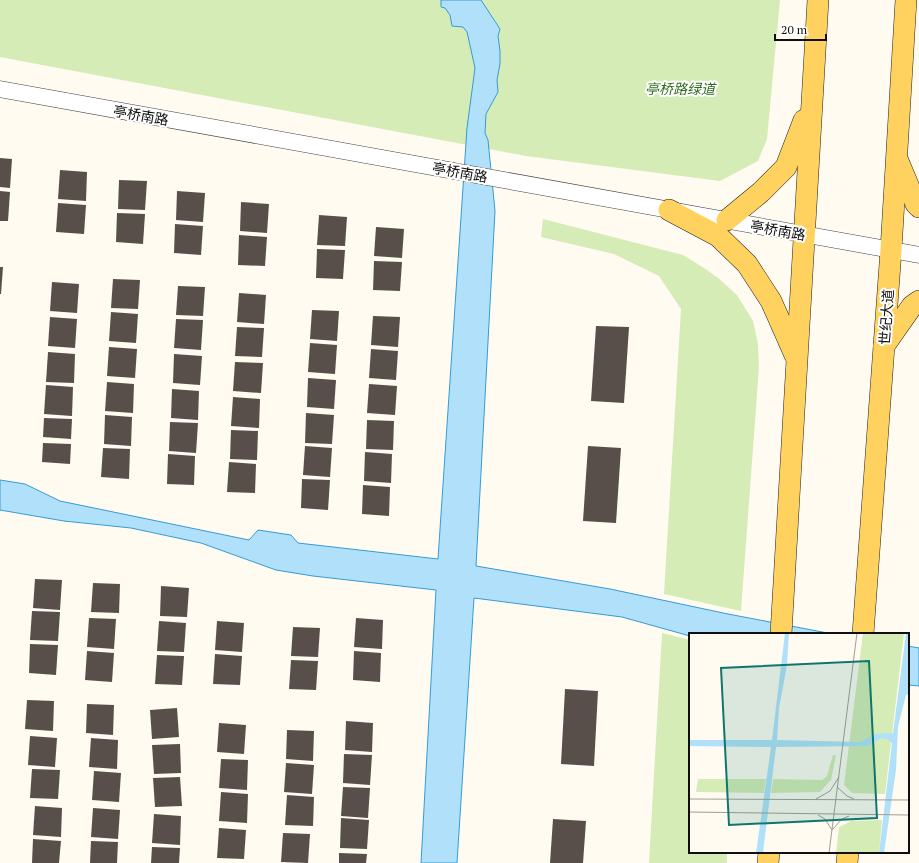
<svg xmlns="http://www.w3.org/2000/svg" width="919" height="863" font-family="'PT Serif','Noto Sans SC',serif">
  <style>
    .green { fill: #d5ecb7 }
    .water { fill: #b1e1fa; stroke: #349bd5 }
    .building { fill: #584f4a }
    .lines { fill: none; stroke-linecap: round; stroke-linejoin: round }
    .tertiary-casing { stroke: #424242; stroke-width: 17 }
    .primary-casing { stroke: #202020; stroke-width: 22 }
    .tertiary { stroke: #fff; stroke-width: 16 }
    .primary { stroke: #ffd260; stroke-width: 21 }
    .labels { text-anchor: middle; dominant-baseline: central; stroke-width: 4; stroke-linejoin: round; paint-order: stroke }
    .park-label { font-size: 14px; font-style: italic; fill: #2e6b1a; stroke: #fff }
    .street-label { font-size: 14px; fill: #0f0f0f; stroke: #fff }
    .inset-road { fill: none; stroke: #9f9d96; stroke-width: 1 }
    .view { fill: #0f766e; fill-opacity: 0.15; stroke: #0f766e; stroke-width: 2 }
    .inset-edge { fill: none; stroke: #0f0f0f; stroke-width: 2 }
  </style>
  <rect width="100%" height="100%" fill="#fffbf0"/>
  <g class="green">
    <path d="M0,0H780L767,139L758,161L720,181L526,156L0,57Z"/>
    <path d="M543,219L683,255L704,268L718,278L737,295L753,321L758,344L759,367L741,611L664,594L681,309L659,276L614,254L541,237Z"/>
    <path d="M662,633L690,640V852H727V863H649Z"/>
  </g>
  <g class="water">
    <path d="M441,0H481L500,29L498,36L500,51V64L497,80L498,92L486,114L485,133L488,140L495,211L476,566L610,589L728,614L833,634H690V636L622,617L474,598L457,863H421L436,590L313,576L276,570L201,543L131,528L64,521L0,510V480L25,484L60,501L249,540L258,530L291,535L298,543L438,559L467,128L475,68L467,32L463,27L452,26L450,15L445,8L441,7Z"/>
    <path d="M908,646L919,648V686L908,685Z"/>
  </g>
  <g class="building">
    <path d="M0,158L12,159L10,188L0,187Z"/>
    <path d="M60,170L87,172L86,201L58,199Z"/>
    <path d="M119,180L147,181L145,210L118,209Z"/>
    <path d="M0,191L10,192L8,221H0Z"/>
    <path d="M177,191L205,193L203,222L176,220Z"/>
    <path d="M241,202L269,204L267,233L240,231Z"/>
    <path d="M58,203L86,205L84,234L56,232Z"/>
    <path d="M117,213L145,214L143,244L116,242Z"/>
    <path d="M319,215L347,217L345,246L317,245Z"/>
    <path d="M175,224L203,226L201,255L174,253Z"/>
    <path d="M376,227L404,229L402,258L374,256Z"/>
    <path d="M239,235L267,237L265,266L238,265Z"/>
    <path d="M317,249L345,250L343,279L316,278Z"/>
    <path d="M374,261L402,262L400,291L373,290Z"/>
    <path d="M0,267H3L1,294H0Z"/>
    <path d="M113,279L140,280L138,309L111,308Z"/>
    <path d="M52,282L79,284L77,313L50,311Z"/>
    <path d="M178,286L205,287L203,316L176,315Z"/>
    <path d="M239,293L266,295L264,324L237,322Z"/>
    <path d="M312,310L339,311L337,341L310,339Z"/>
    <path d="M111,312L138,314L136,343L109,341Z"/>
    <path d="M373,316L400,317L398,347L371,345Z"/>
    <path d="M50,317L77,319L75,348L48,346Z"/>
    <path d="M176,319L203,320L201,350L174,348Z"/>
    <path d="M596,326L629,327L624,403L591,401Z"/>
    <path d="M237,327L264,328L262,357L235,356Z"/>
    <path d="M310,343L337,345L335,374L308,372Z"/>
    <path d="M109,347L137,349L135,378L107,376Z"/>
    <path d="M371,349L398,351L396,380L369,378Z"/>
    <path d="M48,352L75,354L74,383L46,382Z"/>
    <path d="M174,354L202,356L200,385L173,383Z"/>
    <path d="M235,362L263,363L261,393L233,391Z"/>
    <path d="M308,378L336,380L334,409L307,407Z"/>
    <path d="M107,382L134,384L133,413L105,411Z"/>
    <path d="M369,384L397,386L395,415L367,413Z"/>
    <path d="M46,385L73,387L72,416L44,414Z"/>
    <path d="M172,389L199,391L198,420L171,418Z"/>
    <path d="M233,397L260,399L259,428L231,426Z"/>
    <path d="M306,413L334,415L332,444L305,443Z"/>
    <path d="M105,415L132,417L131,446L104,444Z"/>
    <path d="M44,418L72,419L71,439L43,437Z"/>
    <path d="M367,420L394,421L393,450L366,449Z"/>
    <path d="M170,422L198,423L196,453L169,451Z"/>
    <path d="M231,430L258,431L257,460L230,459Z"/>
    <path d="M43,443L71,444L70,464L42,462Z"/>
    <path d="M305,446L332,448L330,477L303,475Z"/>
    <path d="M588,446L621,448L616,523L583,521Z"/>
    <path d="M103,448L130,449L129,479L101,477Z"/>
    <path d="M365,452L392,454L391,483L364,481Z"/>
    <path d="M168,454L195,456L194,485L167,484Z"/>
    <path d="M229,462L256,464L255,493L227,492Z"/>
    <path d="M302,479L330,480L328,510L301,508Z"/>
    <path d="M363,485L390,487L389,516L362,514Z"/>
    <path d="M35,579L62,580L60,610L33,608Z"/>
    <path d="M93,583L120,584L119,613L91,612Z"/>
    <path d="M161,586L189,588L187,617L160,616Z"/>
    <path d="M32,611L60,612L58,641L30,640Z"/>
    <path d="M89,618L116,619L114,649L87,647Z"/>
    <path d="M356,618L383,620L382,649L354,647Z"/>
    <path d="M159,621L186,623L184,652L157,651Z"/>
    <path d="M217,621L244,623L242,652L215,650Z"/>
    <path d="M293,627L320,628L318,657L291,656Z"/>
    <path d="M30,644L58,645L56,675L29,673Z"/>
    <path d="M87,651L114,653L112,682L85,680Z"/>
    <path d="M354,651L381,653L380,682L353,680Z"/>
    <path d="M215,654L242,656L240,685L213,684Z"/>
    <path d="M157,655L184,656L182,685L155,684Z"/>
    <path d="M291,660L318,661L316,690L289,689Z"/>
    <path d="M565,689L598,691L594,766L561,764Z"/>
    <path d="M27,700L54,701L53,731L25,729Z"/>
    <path d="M87,704L114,705L113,735L86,733Z"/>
    <path d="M177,708L179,737L152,739L150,710Z"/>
    <path d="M346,721L373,723L372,752L345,750Z"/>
    <path d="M219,723L246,725L244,754L217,752Z"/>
    <path d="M287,730L314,731L313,761L286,759Z"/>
    <path d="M30,736L57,738L55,767L28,765Z"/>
    <path d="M91,738L118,740L117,769L89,767Z"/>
    <path d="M180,744L181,773L154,774L152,745Z"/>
    <path d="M344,754L372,755L370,785L343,783Z"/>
    <path d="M221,759L248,760L247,790L219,788Z"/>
    <path d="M286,763L314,765L312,794L284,792Z"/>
    <path d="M32,769L60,770L58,799L30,798Z"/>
    <path d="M94,771L121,773L119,802L92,800Z"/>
    <path d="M180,777L182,806L155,807L153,778Z"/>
    <path d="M343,787L370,788L368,818L341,816Z"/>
    <path d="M221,792L248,794L247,823L219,821Z"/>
    <path d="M287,795L314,797L313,826L285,825Z"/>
    <path d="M35,806L62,808L61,837L33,835Z"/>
    <path d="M93,808L120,810L118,839L91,837Z"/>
    <path d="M154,814L181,816L180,845L152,843Z"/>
    <path d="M341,818L369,820L367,849L340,848Z"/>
    <path d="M553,819L586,821L583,863H550Z"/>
    <path d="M219,828L246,830L244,859L217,858Z"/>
    <path d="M283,833L310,834L308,863L281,862Z"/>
    <path d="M33,839L61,841L59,863H32Z"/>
    <path d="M91,841L118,842L117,863H90Z"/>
    <path d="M152,847L180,848L179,863H151Z"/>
    <path d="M339,853L367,854L366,863H339Z"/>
  </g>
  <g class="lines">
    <defs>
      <path id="tertiary" d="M0,89L919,255"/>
      <g id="primary">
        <path d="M898,161L916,204L919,207"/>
        <path d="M669,210L718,236L747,264L771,301L795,355"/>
        <path d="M727,220L761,192L786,167L804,120"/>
        <path d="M884,346L912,306L919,301"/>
        <path d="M781,634L818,0"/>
        <path d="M863,634L891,250L906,0"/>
        <path d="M768,863L769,852"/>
        <path d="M847,863L848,852"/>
      </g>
    </defs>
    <use href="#tertiary" class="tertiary-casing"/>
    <use href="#primary" class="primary-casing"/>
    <use href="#tertiary" class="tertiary"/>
    <use href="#primary" class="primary"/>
  </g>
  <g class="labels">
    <g class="park-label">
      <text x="680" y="88">亭桥路绿道</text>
    </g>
    <g class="street-label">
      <text transform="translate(141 115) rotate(10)">亭桥南路</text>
      <text transform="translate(460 172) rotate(10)">亭桥南路</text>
      <text transform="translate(778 230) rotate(10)">亭桥南路</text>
      <text transform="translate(886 317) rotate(-86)">世纪大道</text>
    </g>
  </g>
  <g transform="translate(689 633)">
    <rect width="220" height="220" fill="#fffbf0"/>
    <path d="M174,0H215L196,161L163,160L155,152ZM144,122H147L142,147L131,159L82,160L84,146L133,147L138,143ZM9,146H77L75,160L7,159ZM193,187L190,220H147L150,194L162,188Z" fill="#d5ecb7"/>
    <path d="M96,0H100L98,32L90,75L88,107L172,109L186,101L204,100L217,0H220V61L217,62L209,94L207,137L195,220H190L203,110L198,106L192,105L179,113L87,114L74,220H67L82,114L0,113V107H83Z" fill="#b1e1fa"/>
    <path class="inset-road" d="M148,154L158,163L165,166M0,166L220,167M127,166L141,158L150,144M0,179L220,182M129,182L136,186L143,197L153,186L160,183M140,220L168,0"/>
    <path class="view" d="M180,28L188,185L40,192L32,35Z"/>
    <rect width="220" height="220" class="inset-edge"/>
  </g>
  <path d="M775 34v6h51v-6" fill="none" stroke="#0f0f0f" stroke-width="2"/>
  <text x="781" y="34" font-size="12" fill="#0f0f0f" stroke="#ffffff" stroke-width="3" paint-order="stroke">20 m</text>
</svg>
